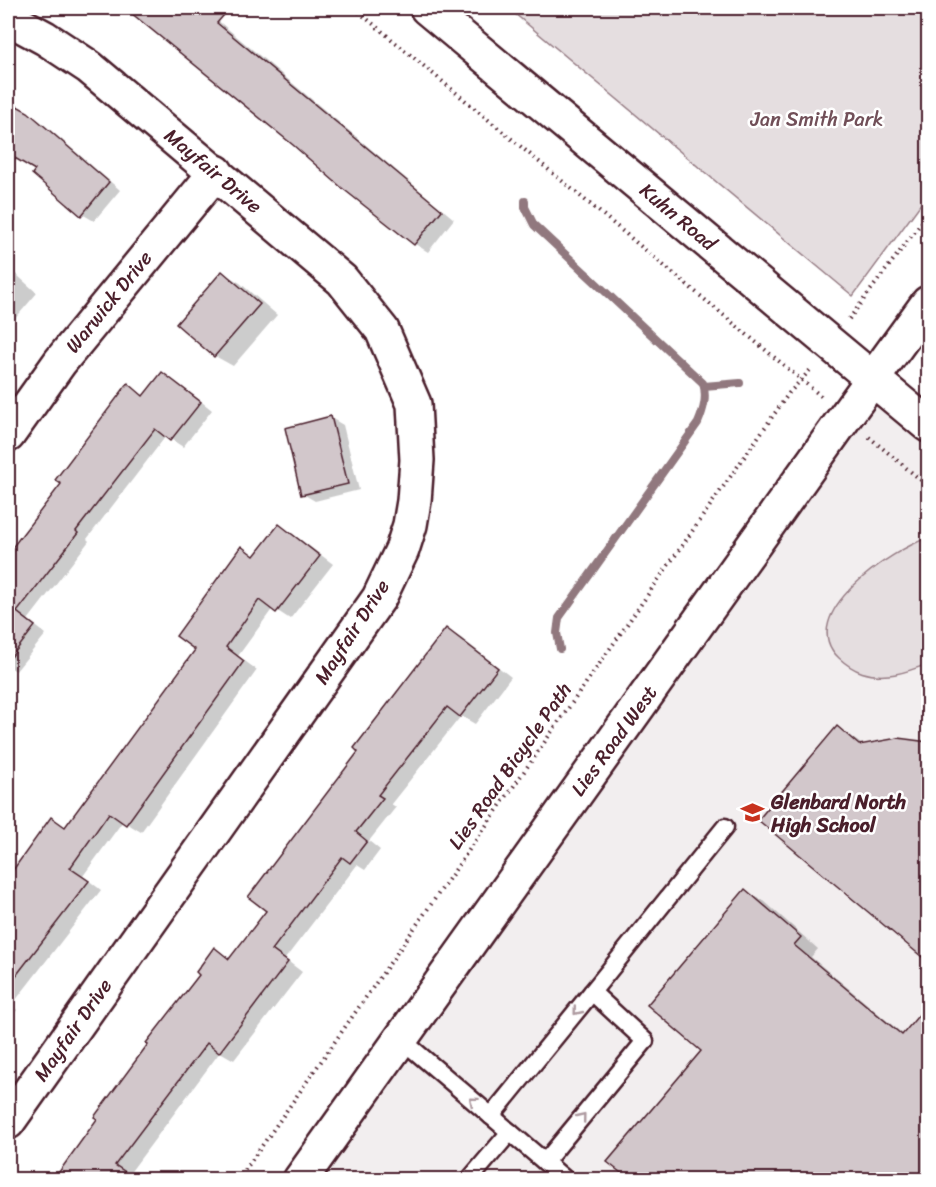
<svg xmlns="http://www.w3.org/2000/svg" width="936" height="1187" font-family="Sriracha,sans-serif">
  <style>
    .built { fill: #f2eeef }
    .green { fill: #e5dee0; stroke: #987e86; stroke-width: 1.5 }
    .shadow { fill: #0003 }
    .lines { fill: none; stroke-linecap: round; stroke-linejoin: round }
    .stream { stroke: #91787e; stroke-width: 8 }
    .building { fill: #d2c7cb; stroke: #4a1f2b; stroke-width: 1.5 }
    .lane-casing { stroke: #4a1f2b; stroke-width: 21 }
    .street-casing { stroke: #4a1f2b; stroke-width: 38 }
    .secondary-casing { stroke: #4a1f2b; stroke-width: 38 }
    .path { stroke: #4a1f2b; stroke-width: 4; stroke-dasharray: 1.5 4.5; stroke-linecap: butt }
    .lane { stroke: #fff; stroke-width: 16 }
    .street { stroke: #fff; stroke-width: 33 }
    .secondary { stroke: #fff; stroke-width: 33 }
    .oneway { stroke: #ae9aa0 }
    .labels { text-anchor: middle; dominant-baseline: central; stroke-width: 5; stroke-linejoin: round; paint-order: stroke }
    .park-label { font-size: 20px; fill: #714f58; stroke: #fff }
    .street-label { font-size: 20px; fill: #4a1f2b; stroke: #fff }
    .poi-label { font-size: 20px; font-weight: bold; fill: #4a1f2b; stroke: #fff; text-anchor: start }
  </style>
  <rect width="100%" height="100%" fill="#fff"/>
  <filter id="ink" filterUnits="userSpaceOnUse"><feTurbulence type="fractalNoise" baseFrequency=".0167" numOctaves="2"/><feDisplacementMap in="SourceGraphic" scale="12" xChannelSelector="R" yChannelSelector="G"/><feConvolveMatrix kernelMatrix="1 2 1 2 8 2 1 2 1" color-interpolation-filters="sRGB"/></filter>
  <g filter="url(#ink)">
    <path class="built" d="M872,400L928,447V1179L316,1180Z"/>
    <g class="green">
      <path d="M508,8H928V194L853,296Z"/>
      <path d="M928,538V664C915,668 904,674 889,675C869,677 854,672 839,658C793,615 893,549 928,538Z"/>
    </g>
    <g class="shadow">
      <path d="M127,8H203L454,219L428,252L415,244L343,187Z"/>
      <path d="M8,102L40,121L120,190L94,221L82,214L38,170L8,153Z"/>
      <path d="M8,267L37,293L8,327Z"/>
      <path d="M223,273L240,283L277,315L233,366L215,356Z"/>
      <path d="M163,374L175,381L212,410L183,447L166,436L87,539L89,541L28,620L46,634L16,671L8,666V557L63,484L128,385L145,396Z"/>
      <path d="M331,418L343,425L359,490L315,501L303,494Z"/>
      <path d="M279,526L293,534L333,564L290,619L273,608L238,656L257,670L141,832L123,821L83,876L101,890L12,1005L17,1010L8,1022V889L22,869L52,819L66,827L198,649L241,548L256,557Z"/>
      <path d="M446,629L461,638L511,677L475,724L461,716L391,804L396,807L369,841L380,850L365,870L357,865L285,959L302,972L234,1060L220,1052L129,1174L132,1177L131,1180H56L201,974L215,949L231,959L268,911L360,751Z"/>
      <path d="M838,728L864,746L919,742L928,745V960L760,819Z"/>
      <path d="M746,891L764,901L818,949L811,957L904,1035L928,1007V1180H631L609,1162L703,1051Z"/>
    </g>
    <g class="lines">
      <g class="stream">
        <path d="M525,201V207L534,225L703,383C707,397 704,409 698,423L559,618L557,633L560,649"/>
        <path d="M704,386L740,383"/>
      </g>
    </g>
    <g class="building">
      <path d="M125,8H230L217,23L442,210L414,245L342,188L293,145Z"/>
      <path d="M8,101L28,112L109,182L81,216L32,174L35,170L8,154Z"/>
      <path d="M222,271L260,304L214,357L176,324Z"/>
      <path d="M162,372L201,402L170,441L155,429L76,531L78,533L17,612L35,626L8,661V553L61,484L55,480L128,383L143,396Z"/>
      <path d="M331,416L348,484L301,495L285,428Z"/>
      <path d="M279,524L320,556L276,613L259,600L226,647L244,661L126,825L109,813L70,868L89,881L8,986V877L51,817L65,827L195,650L176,636L241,546L254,556Z"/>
      <path d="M446,628L498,668L460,717L447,707L378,795L383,798L356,832L367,841L350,863L342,857L272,950L288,962L219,1053L207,1043L115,1165L136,1179H54L97,1119L94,1117L148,1044L146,1043L199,975L196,972L214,947L229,959L266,911L248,897L358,752L354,748Z"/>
      <path d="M837,726L859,745L898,738L928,742V962L758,820Z"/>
      <path d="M745,889L801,937L794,945L902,1035L928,1004V1179H629L607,1162L701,1051L647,1005Z"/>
    </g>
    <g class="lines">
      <defs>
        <g id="lane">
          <path d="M592,992L725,827"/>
          <path d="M401,1039L566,1180"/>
          <path d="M491,1116L592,992L645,1041L545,1162"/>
          <path d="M469,1180L510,1132"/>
        </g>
        <g id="street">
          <path d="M427,8L928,425"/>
          <path d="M8,18L45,38L89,67L342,280L382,330L414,404L417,460L414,501L410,525L402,550L379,598L8,1122"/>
          <path d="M8,435L60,362L216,172"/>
        </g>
        <path id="secondary" d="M300,1180L845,417L928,303"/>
      </defs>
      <use href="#lane" class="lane-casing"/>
      <use href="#street" class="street-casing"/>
      <use href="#secondary" class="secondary-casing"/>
      <g class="path">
        <path d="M354,8L822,397"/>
        <path d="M849,319L928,214"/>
        <path d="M869,437L928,486"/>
        <path d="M238,1180L789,393L812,368"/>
      </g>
      <use href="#lane" class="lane"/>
      <use href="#street" class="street"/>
      <use href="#secondary" class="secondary"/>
    </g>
    <defs><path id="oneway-chevron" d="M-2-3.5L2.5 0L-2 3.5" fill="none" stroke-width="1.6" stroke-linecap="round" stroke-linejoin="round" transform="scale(1.5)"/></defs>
    <g class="oneway">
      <use href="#oneway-chevron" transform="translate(577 1011) rotate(129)"/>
      <use href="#oneway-chevron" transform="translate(473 1101) rotate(-140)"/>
      <use href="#oneway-chevron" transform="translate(582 1117) rotate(-51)"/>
    </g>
  </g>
  <defs>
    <symbol id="school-bare" viewBox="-9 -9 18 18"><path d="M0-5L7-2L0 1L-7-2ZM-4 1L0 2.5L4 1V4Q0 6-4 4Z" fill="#c8321e" stroke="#fff" stroke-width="2.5" paint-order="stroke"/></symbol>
  </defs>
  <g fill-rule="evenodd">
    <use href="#school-bare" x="736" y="796" width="33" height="33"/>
  </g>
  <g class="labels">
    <g class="park-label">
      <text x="817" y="119">Jan Smith Park</text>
    </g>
    <g class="street-label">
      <text transform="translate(213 171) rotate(40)">Mayfair Drive</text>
      <text transform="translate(678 217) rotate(40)">Kuhn Road</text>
      <text transform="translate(109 302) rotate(-51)">Warwick Drive</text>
      <text transform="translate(352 632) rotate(-57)">Mayfair Drive</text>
      <text transform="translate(614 741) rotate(-54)">Lies Road West</text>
      <text transform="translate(510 766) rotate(-55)">Lies Road Bicycle Path</text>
      <text transform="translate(73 1030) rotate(-55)">Mayfair Drive</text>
    </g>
    <g class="poi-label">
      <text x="771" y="802">Glenbard North<tspan x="771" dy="23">High School</tspan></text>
    </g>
  </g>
  <rect width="936" height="1187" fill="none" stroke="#fff" stroke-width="30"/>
  <rect x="15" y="15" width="906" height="1157" fill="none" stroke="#4a1f2b" stroke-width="2" filter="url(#ink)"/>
</svg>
